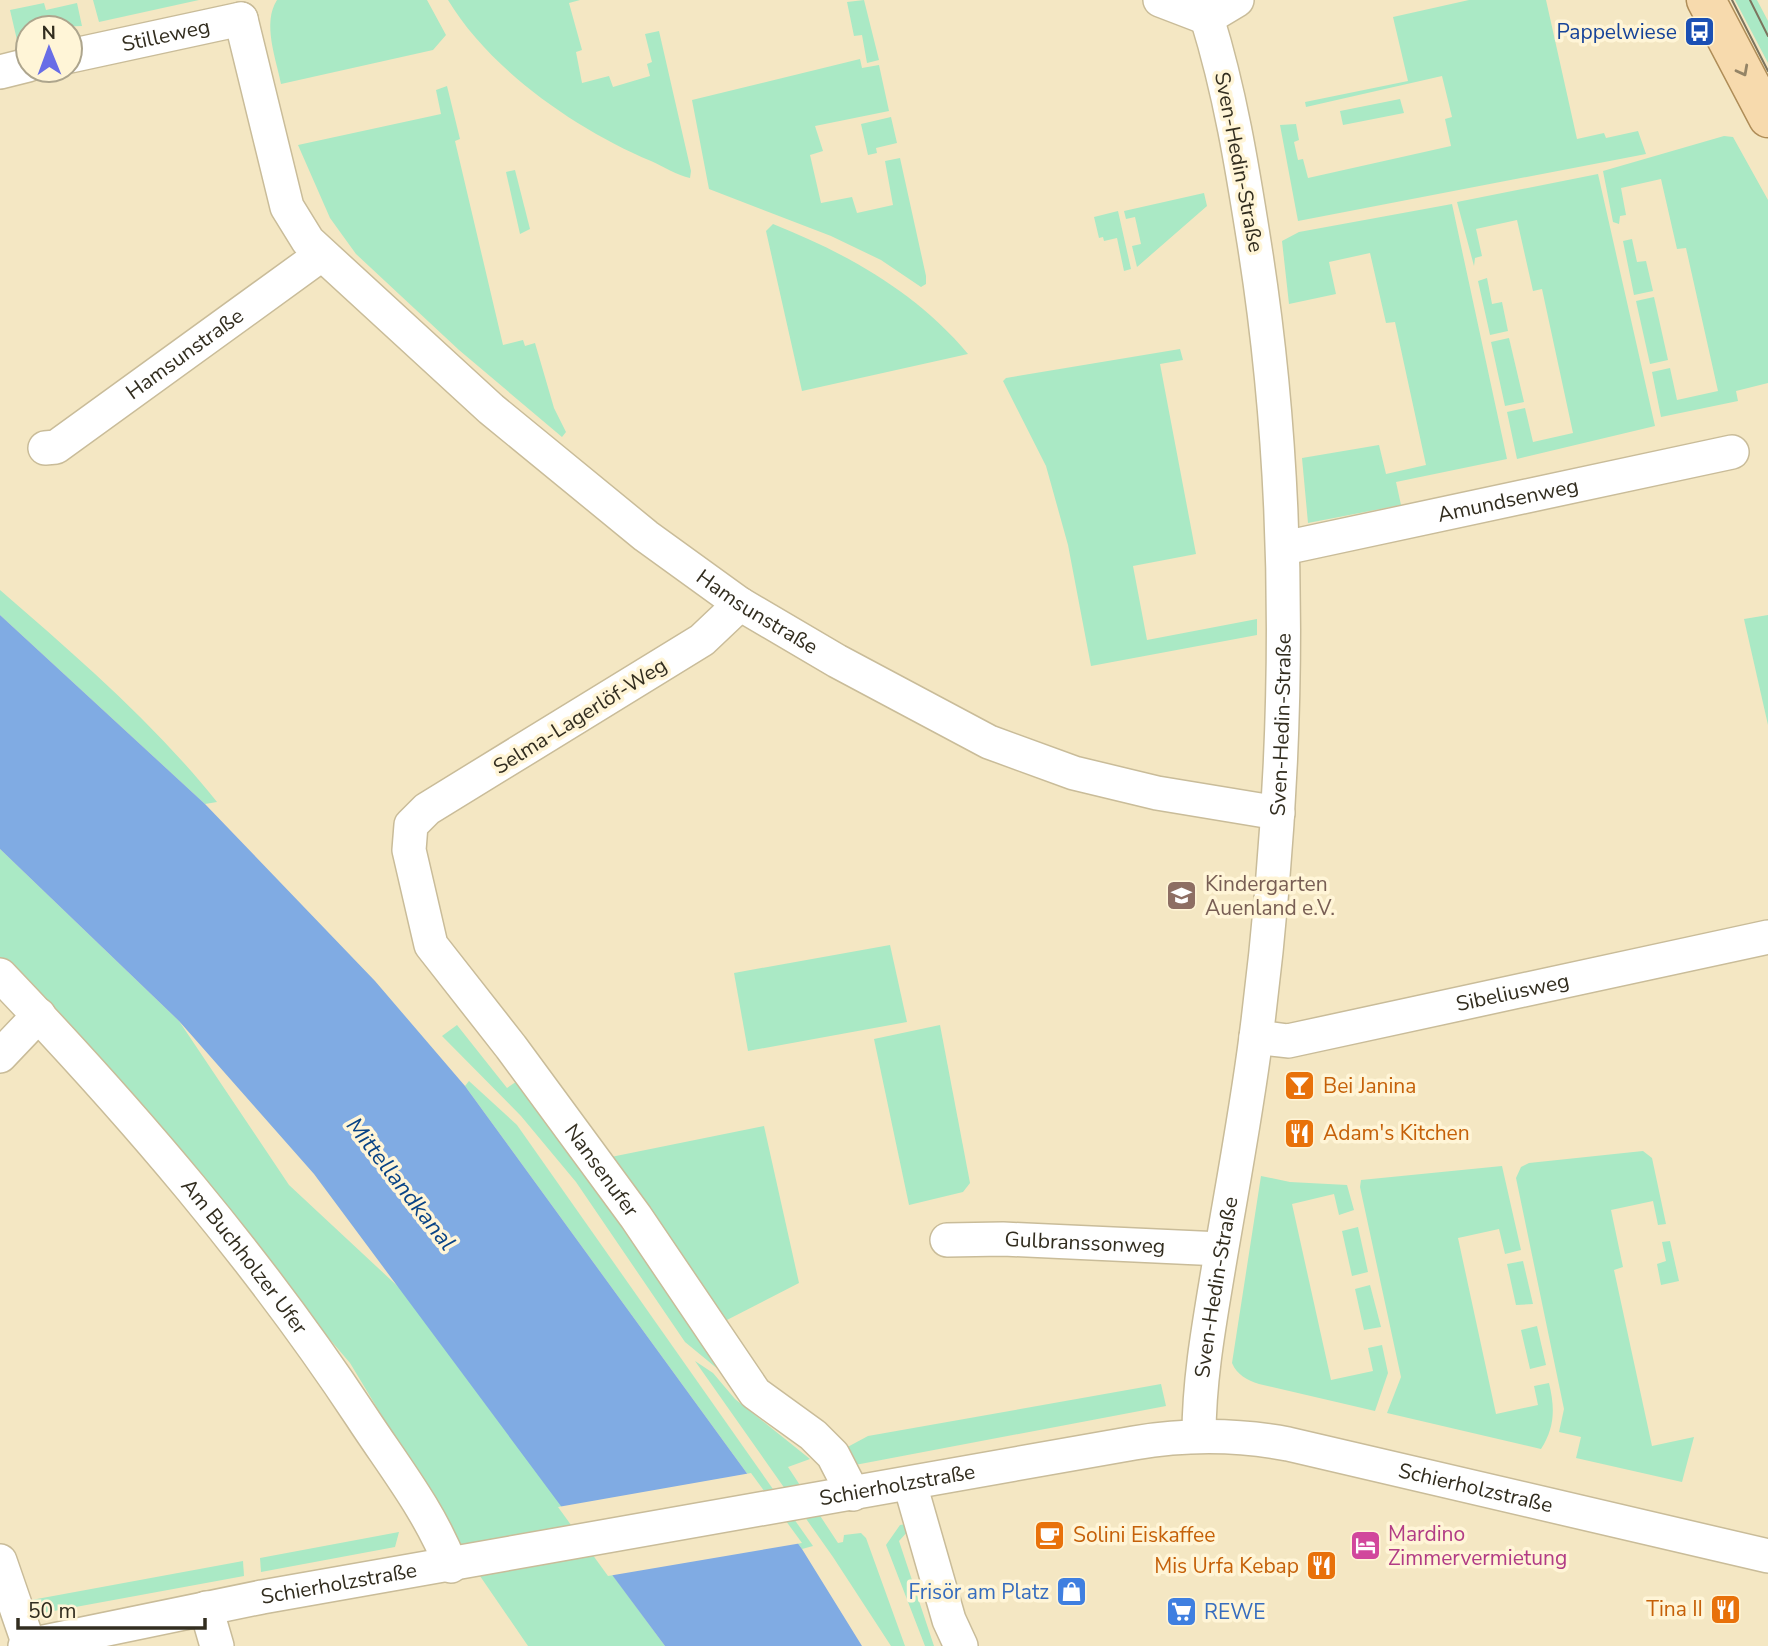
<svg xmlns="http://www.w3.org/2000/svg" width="1768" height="1646" font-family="'Nunito Sans',sans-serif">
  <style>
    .green { fill: #aae9c5 }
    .water { fill: #80abe3 }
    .pier { fill: #f4e7c3 }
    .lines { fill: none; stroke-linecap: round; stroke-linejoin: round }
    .minor-casing { stroke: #c9bc99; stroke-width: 36 }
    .major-casing { stroke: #af8d58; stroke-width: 41 }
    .minor { stroke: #fff; stroke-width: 33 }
    .major { stroke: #f7daad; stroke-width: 38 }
    .tram { stroke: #7c745e; stroke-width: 2 }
    .oneway { stroke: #948466 }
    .labels { text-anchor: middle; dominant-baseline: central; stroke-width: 7; stroke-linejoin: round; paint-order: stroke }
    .transit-label { font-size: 21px; fill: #164399; stroke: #fff5d7; text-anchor: end }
    .street-label { font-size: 21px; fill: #322d1f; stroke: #fff5d7 }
    .education-label { font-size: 21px; fill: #785e54; stroke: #fff5d7; text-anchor: start }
    .food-label { font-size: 21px; fill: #c56008; stroke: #fff5d7; text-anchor: start }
    .hotel-label { font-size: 21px; fill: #b23c85; stroke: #fff5d7; text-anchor: start }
    .shop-label { font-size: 21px; fill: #366cbe; stroke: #fff5d7; text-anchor: end }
    .water-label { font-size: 23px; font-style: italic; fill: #084385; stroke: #fff5d7 }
  </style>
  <rect width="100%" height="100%" fill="#f4e7c3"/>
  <g class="green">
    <path d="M93,0H199L99,22Z"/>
    <path d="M277,0H427L446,35L433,50L281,84C276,58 262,23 277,0Z"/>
    <path d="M448,0H580L569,3L582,50L576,52L582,83L609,76L613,87L650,76L647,64L652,62L645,34L659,31L691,171L690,178C677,175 664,167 651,161C577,130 490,70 448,0Z"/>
    <path d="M864,0L879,60L867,63L862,35L854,36L847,2Z"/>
    <path d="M1469,0H1546L1577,139L1604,133L1606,138L1638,131L1646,154L1298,221L1280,125L1296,124L1299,140L1294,142L1298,160L1303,159L1308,178L1451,146L1445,119L1452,117L1442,76L1306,107L1305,102L1408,81L1393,17Z"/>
    <path d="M1735,0H1757L1768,21V63Z"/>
    <path d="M44,3L46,10L77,3L82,26L28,28V38L17,40L10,10Z"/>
    <path d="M860,59L862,68L879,65L889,111L815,126L823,151L810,155L821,203L852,197L857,213L893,205L885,161L900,158L926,276V284L921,287L881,260L831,236L709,189L692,100Z"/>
    <path d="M447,86L460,139L455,141L503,345L523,340L525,346L535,343L554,408L566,432L562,437L459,350L356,254L330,218L298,145L441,114L436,90Z"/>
    <path d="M1400,99L1404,113L1343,125L1340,111Z"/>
    <path d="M891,117L897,143L876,148L877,153L868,155L861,124Z"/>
    <path d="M1724,136L1733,137L1768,200V383L1736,391L1738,401L1661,417L1652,372L1670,368L1677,400L1718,391L1686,248L1677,249L1661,179L1621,188L1626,215L1620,216L1619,224L1613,222L1603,171Z"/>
    <path d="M515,170L530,229L520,234L506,172Z"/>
    <path d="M1598,174L1655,426L1517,459L1507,412L1525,408L1533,442L1573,433L1542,289L1533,291L1517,220L1476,229L1482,256L1475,258L1474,266L1457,202Z"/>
    <path d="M1204,193L1207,206L1137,267L1132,246L1141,244L1135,217L1126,219L1124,211Z"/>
    <path d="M1452,204L1507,459L1396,482L1401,505L1308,523L1302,458L1379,445L1386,474L1426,465L1395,322L1386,323L1370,253L1329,262L1336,294L1289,304L1282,241L1299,232Z"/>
    <path d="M1118,211L1131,269L1124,271L1117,238L1104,241L1103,237L1099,238L1094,217Z"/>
    <path d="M773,224C848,254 916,292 968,354L802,391L766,231Z"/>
    <path d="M1632,239L1637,262L1646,261L1653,291L1634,295L1623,241Z"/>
    <path d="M1487,278L1492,304L1502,302L1508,331L1490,335L1478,281Z"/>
    <path d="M1654,297L1668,360L1650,364L1636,301Z"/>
    <path d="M1509,338L1524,402L1505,406L1491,342Z"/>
    <path d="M1180,349L1183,360L1160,364L1196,554L1133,566L1147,640L1257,619V635L1091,666L1068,545L1046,466L1003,381L1006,378Z"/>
    <path d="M0,590C76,656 154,723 217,802L205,804L0,615Z"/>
    <path d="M1768,615V725L1744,619Z"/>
    <path d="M0,849L179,1021L289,1185L406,1294L665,1646H528L469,1560L350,1363L47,1008L0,962Z"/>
    <path d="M890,945L907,1022L748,1051L734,973Z"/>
    <path d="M457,1025L507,1088L523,1077L742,1389L685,1342L576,1182L521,1116L442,1036Z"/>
    <path d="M940,1025L970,1183L963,1192L909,1205L874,1039Z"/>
    <path d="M469,1081L517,1125L813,1546L802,1549L465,1086Z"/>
    <path d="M764,1126L799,1283L723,1322L606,1158Z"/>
    <path d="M1643,1151L1652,1158L1666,1224L1658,1225L1653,1201L1611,1210L1623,1267L1614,1270L1652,1446L1694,1437L1682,1482L1576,1458L1581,1437L1559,1432L1564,1409L1516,1178L1521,1167L1529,1163Z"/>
    <path d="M1502,1166L1521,1250L1505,1254L1499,1229L1458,1238L1496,1414L1538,1405L1534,1386L1549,1383C1555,1408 1555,1427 1541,1449L1387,1413L1401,1377L1360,1187L1361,1180Z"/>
    <path d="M1261,1176L1290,1182L1347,1185L1354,1210L1339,1215L1334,1194L1292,1204L1331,1380L1373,1371L1368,1348L1382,1345L1388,1373L1375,1411L1259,1384C1247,1380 1237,1375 1232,1363Z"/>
    <path d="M1358,1227L1368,1272L1352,1276L1342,1231Z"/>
    <path d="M1670,1241L1679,1281L1661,1285L1657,1264L1666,1261L1662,1242Z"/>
    <path d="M1523,1261L1533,1304L1516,1305L1507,1264Z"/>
    <path d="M1370,1285L1381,1327L1364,1330L1355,1289Z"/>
    <path d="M1537,1326L1546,1365L1530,1369L1521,1330Z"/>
    <path d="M695,1361L713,1373L735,1399L810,1459L788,1467L838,1543L843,1542L844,1535L861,1533L866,1538L905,1646H891L833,1557Z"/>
    <path d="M1161,1384L1166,1406L855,1465L842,1450L868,1436Z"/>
    <path d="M906,1524L909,1530L899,1541L934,1646H925L886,1545L900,1525Z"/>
    <path d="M399,1532L395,1547L261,1572L260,1558Z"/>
    <path d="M243,1561L244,1576L32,1615L26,1601Z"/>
  </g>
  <path class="water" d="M0,615L205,804L375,981L465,1086L802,1549L862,1646H665L314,1174L179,1021L0,849Z"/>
  <path class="pier" d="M751,1473L802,1543L608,1576L558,1507Z"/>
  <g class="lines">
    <defs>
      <g id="minor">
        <path d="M1160,0L1207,18"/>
        <path d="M1207,18L1237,0"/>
        <path id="s1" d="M241,19L287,207L308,241L491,409L646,536L740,604L837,661L989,742L1074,773L1157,793L1278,813"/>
        <path id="s2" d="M70,56L241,19"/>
        <path d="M0,72L28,65"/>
        <path id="s3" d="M45,448L56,447L321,255"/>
        <path id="s4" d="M1284,548L1732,452"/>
        <path id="s5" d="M740,604L702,640L427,809L411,825L409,850L431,945L511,1047L636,1217L755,1393L813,1435L833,1455L853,1494"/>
        <path id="s6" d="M0,975C132,1113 256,1257 361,1416C393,1465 430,1511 451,1566"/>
        <path id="s7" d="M1256,1037L1288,1041L1768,937"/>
        <path d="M0,1056L39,1015"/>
        <path id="s8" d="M947,1240L1003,1239L1221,1249"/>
        <path id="s9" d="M1199,1435C1199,1380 1209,1325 1218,1271C1231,1193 1246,1115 1256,1037C1290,774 1296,505 1254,242C1242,166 1230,92 1207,18"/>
        <path d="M910,1484L949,1620L961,1646"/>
        <path d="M0,1561L29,1645"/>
        <path d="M206,1608L217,1646"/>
        <path id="s10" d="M25,1646L262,1597L1134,1443C1187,1434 1235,1434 1288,1444L1768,1556"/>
      </g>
      <path id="major" d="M1706,0L1768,118"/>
    </defs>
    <use href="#minor" class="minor-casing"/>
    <use href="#major" class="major-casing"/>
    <use href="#minor" class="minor"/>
    <use href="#major" class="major"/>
    <g class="tram">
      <path d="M1732,0L1768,71"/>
      <path d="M1750,0L1768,36"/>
    </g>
  </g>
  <defs><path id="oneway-chevron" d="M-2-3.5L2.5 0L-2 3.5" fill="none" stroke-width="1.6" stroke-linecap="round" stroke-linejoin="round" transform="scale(1.75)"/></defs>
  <use class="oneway" href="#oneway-chevron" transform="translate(1743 71) rotate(62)"/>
  <defs>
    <symbol id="bus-square" viewBox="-11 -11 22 22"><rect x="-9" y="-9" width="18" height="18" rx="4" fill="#1a4fb4" stroke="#fff5d7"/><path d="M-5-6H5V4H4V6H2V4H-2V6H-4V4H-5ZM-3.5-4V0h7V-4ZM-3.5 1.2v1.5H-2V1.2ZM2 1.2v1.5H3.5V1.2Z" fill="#fff"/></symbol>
    <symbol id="school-square" viewBox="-11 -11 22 22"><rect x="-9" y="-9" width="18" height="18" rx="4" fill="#8d6e63" stroke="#fff5d7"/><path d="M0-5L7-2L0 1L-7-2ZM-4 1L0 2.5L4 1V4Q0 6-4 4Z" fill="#fff"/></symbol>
    <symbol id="bar-square" viewBox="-11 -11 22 22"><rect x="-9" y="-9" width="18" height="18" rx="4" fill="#e8710a" stroke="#fff5d7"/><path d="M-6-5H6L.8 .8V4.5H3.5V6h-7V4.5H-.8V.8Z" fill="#fff"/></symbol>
    <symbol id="restaurant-square" viewBox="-11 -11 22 22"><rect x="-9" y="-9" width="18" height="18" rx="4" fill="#e8710a" stroke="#fff5d7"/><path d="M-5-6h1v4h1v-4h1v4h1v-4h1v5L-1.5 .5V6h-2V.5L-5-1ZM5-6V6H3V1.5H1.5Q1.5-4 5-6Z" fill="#fff"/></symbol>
    <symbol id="cafe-square" viewBox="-11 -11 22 22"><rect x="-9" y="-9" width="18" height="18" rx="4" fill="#e8710a" stroke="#fff5d7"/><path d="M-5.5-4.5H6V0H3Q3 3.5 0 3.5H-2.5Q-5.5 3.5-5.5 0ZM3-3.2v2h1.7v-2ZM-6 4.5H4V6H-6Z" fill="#fff"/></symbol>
    <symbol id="hotel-square" viewBox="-11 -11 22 22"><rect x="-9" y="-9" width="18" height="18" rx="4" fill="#d1479c" stroke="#fff5d7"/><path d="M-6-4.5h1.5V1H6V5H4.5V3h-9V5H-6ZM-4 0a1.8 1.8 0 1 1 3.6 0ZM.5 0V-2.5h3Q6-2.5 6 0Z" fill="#fff"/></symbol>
    <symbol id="shop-square" viewBox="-11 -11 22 22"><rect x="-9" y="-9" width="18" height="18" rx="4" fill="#3f7fe0" stroke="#fff5d7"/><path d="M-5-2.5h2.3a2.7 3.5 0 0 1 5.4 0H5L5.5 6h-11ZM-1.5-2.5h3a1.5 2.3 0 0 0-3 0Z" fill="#fff"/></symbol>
    <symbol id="supermarket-square" viewBox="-11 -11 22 22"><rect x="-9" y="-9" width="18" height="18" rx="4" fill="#3f7fe0" stroke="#fff5d7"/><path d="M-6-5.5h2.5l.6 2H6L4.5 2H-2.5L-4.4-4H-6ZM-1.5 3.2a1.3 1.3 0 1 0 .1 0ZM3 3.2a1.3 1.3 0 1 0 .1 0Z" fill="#fff"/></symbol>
  </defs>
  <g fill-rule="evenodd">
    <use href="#bus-square" x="1682" y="14" width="35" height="35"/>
    <use href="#school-square" x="1164" y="878" width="35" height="35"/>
    <use href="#bar-square" x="1282" y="1068" width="35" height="35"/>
    <use href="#restaurant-square" x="1282" y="1116" width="35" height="35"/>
    <use href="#cafe-square" x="1032" y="1518" width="35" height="35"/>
    <use href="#hotel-square" x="1348" y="1528" width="35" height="35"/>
    <use href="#restaurant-square" x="1304" y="1548" width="35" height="35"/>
    <use href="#shop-square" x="1054" y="1574" width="35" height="35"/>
    <use href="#restaurant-square" x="1708" y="1592" width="35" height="35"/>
    <use href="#supermarket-square" x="1164" y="1594" width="35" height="35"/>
  </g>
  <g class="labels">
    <g class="transit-label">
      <text x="1677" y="32">Pappelwiese</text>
    </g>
    <g class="street-label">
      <text stroke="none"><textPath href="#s2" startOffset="98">Stilleweg</textPath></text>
      <text transform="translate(1239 162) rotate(79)">Sven-Hedin-Straße</text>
      <text stroke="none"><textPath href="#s3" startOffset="170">Hamsunstraße</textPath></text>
      <text stroke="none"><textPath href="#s4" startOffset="229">Amundsenweg</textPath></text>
      <text stroke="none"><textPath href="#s1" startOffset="817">Hamsunstraße</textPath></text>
      <text transform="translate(580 716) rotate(-32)">Selma-Lagerlöf-Weg</text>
      <text stroke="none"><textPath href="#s9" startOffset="716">Sven-Hedin-Straße</textPath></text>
      <text stroke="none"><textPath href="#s7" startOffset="262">Sibeliusweg</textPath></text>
      <text stroke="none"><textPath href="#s5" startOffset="803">Nansenufer</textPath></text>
      <text stroke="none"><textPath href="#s8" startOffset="138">Gulbranssonweg</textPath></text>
      <text stroke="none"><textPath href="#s6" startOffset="373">Am Buchholzer Ufer</textPath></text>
      <text stroke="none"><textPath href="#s9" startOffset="149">Sven-Hedin-Straße</textPath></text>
      <text stroke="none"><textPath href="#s10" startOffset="887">Schierholzstraße</textPath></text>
      <text stroke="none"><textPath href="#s10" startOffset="1475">Schierholzstraße</textPath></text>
      <text stroke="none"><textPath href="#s10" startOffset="320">Schierholzstraße</textPath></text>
    </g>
    <g class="education-label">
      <text x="1205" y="884">Kindergarten<tspan x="1205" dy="24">Auenland e.V.</tspan></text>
    </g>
    <g class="food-label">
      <text x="1323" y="1086">Bei Janina</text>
      <text x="1323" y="1133">Adam's Kitchen</text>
      <text x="1073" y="1535">Solini Eiskaffee</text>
      <text x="1299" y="1566" text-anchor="end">Mis Urfa Kebap</text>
      <text x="1703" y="1609" text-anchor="end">Tina II</text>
    </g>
    <g class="hotel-label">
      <text x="1388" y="1534">Mardino<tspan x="1388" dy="24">Zimmervermietung</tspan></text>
    </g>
    <g class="shop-label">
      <text x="1049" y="1592">Frisör am Platz</text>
      <text x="1204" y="1612" text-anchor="start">REWE</text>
    </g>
    <g class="water-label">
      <text transform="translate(401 1184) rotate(52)">Mittellandkanal</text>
    </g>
  </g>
  <g transform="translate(49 49) rotate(359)"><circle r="33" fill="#fff5d7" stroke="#ada58d" stroke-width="2"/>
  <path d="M0-5L12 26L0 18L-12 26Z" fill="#686de6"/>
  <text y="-10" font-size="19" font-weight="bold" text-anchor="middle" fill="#322d1f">N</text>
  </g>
  <path d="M18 1618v10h187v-10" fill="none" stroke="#322d1f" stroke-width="3.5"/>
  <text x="28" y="1618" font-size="21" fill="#322d1f" stroke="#fff5d7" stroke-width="5" paint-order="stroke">50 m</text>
</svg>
